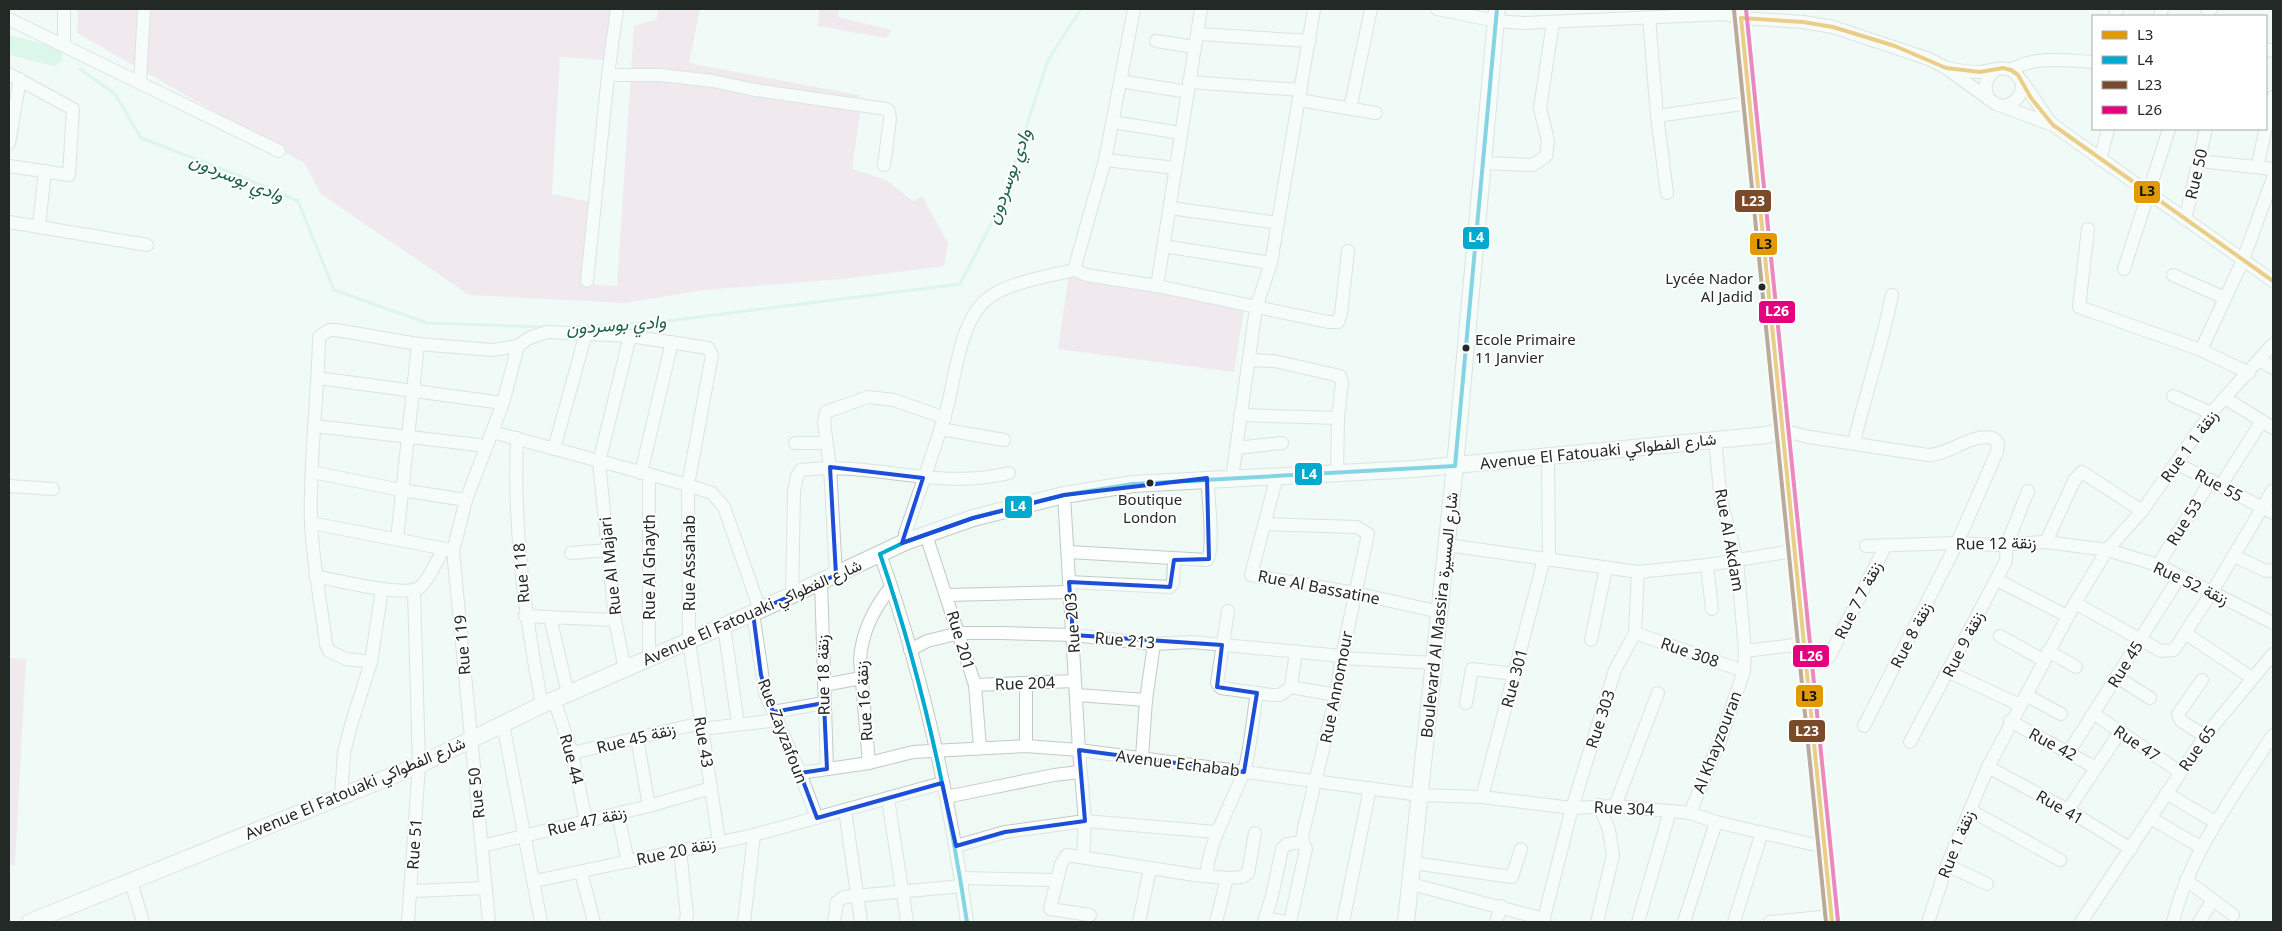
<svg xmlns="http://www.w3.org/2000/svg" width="2282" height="931" font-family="'Noto Sans',Vazirmatn,sans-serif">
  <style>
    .green { fill: #f0d8e4 }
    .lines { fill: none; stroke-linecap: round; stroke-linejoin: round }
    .stream { stroke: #c4f2da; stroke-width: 3 }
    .river { stroke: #c4f2da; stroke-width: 19 }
    .minor-casing { stroke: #c2cac6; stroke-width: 14 }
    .major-casing { stroke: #c2cac6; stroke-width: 18 }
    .minor { stroke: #fdfefe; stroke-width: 12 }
    .major { stroke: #fdfefe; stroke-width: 16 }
    .bus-1-casing { stroke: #fff; stroke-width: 8 }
    .bus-2-casing { stroke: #fff; stroke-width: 8 }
    .bus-3-casing { stroke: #fff; stroke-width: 8 }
    .bus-4-casing { stroke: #fff; stroke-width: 8 }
    .bus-1 { stroke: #e29a04; stroke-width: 4 }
    .bus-2 { stroke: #00a9ce; stroke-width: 4 }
    .bus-3 { stroke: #7a4b2a; stroke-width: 4 }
    .bus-4 { stroke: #e5007d; stroke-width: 4 }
    .marked { fill: none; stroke: #1d4ed8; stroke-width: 4; stroke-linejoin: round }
    .bus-dot { fill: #232925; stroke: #fff; stroke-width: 2 }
    .labels { text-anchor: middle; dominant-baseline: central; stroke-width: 4; stroke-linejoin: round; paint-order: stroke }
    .bus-label { font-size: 15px; fill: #232925; stroke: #fff; text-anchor: end }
    .street-label { font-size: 16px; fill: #232925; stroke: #fff }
    .water-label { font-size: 18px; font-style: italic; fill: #1c6345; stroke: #fff }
    .line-badge { stroke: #fff; stroke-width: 2 }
    .badge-label { font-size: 14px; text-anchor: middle; font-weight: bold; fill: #fff }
    .pale-badge-label { font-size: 14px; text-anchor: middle; font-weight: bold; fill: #111 }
  </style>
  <rect width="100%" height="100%" fill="#f0faf5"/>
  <g class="green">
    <path d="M78,9H614L607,60L560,57L552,194L591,202L580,284L617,286L634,26L657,19L658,9H700L689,63L858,95L860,114L852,169L886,180L913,201L922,196L948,243L944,266L842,279L704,290L625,303L469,295L321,194L304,163L77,33Z"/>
    <path d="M819,9H839L838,17L892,30L886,38L818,26Z"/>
    <path d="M1069,274L1244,308L1234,372L1058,349Z"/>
    <path d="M9,658L26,659L15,865H9Z"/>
  </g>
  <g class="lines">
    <g class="stream">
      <path d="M80,69L115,94L141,138L240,176L298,201L334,290L427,323L544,327"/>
      <path d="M571,327L660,322L960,284L1001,205L1048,60L1081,9"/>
    </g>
    <path class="river" d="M9,45L53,56"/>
    <defs>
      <g id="minor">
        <path d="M64,9V44"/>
        <path d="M1437,9L1496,21L1524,23L1724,14L1741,18L1803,22L1833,27L1929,59L1946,68L1996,104L2053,125L2273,281"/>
        <path d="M2207,9H2211"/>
        <path d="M2115,16L2117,9"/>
        <path d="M2160,16L2162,9"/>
        <path d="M1649,17L1657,116L1667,193"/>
        <path d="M11,20L279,151"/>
        <path d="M1198,34L1310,41"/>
        <path d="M1156,41L1195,47"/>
        <path d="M2266,49L2273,51"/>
        <path d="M1947,68C1957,70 1967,72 1978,72C1988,72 2002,65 2012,71C2020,75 2043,113 2051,123"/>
        <path d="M2011,70C2035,55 2067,61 2093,62"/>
        <path d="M9,74L73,109L69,175L9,166"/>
        <path d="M608,75H660L713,81L755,90L886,109L889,111L890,119L884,165"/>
        <path d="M1120,81L1188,92"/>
        <path d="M140,82L144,9"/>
        <path d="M1189,82L1301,90"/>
        <path d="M1989,99C1983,87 1985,79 1995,70"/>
        <path d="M1299,100L1376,113"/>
        <path d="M2003,106C2016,103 2022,96 2022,83"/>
        <path d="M1350,109L1371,9"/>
        <path d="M1657,116L1749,103"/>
        <path d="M1112,122L1181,133"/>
        <path d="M9,143L20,79"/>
        <path d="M1105,160L1176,168"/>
        <path d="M2100,160L2108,129"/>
        <path d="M2199,161L2273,169"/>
        <path d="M1483,163L1533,165L1546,156L1548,141L1540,108L1553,22"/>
        <path d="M2257,167L2273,97"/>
        <path d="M1170,208L1278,223"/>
        <path d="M2185,220L2206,129"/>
        <path d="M9,222L147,245"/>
        <path d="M39,226L45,171"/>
        <path d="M2088,229L2079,307L2201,350L2249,373"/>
        <path d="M1163,246L1271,263"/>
        <path d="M2124,269L2169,129"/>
        <path d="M1074,270L1105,160L1134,9"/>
        <path d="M2173,275L2225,298"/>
        <path d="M587,281L608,75L617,9"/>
        <path d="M1157,286L1201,9"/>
        <path d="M2201,350L2243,260L2273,178"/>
        <path d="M1250,360L1274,361L1340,376L1342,383L1338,418L1337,472"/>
        <path d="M2259,360L2273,368"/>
        <path d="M318,378L503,403"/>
        <path d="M2173,396L2211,413"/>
        <path d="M2225,398L2273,428"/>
        <path d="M1240,415L1338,418"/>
        <path d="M315,426L487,446"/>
        <path d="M940,429L1004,440"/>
        <path d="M1782,430L1809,437L1928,455C1950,455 1970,433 1993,438L1998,443L1997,452L1957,543L1864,726"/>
        <path d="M492,432L681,483L712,493L724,507L760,610"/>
        <path d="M517,438C513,531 525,615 542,705"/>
        <path d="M1854,442C1866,393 1882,345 1892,295"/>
        <path d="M795,443H826"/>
        <path d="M1236,448L1282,443"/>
        <path d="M554,449L586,333"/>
        <path d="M1548,456L1549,560"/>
        <path d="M2176,463L2273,513"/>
        <path d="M312,472L401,490L466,500"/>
        <path d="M641,473L672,342"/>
        <path d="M1277,476L1251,575L1355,593L1440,612"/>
        <path d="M1232,478L1256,308L1271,263L1314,9"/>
        <path d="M2221,485L2262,421"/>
        <path d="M9,486L53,489"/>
        <path d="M1064,495L1079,750L1085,821L1083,857"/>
        <path d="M311,523L451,550"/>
        <path d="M1265,524L1357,527L1368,534L1342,656L1336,695L1304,828L1302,839L1306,849L1290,922"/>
        <path d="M926,535L975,685L980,748"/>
        <path d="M397,539L418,344"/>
        <path d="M905,542V534C918,495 932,457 944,418C956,383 957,319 991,296C1011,282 1050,276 1074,270L1086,275L1157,286L1328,322H1338L1341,314L1348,251"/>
        <path d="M2046,542L2075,479L2082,472L2142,511"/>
        <path d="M1447,545L1638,572L1707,565L1793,551"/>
        <path d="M1866,546L1957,543L1996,545L2046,542L2107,550L2158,565L2273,623"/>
        <path d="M1069,552L1207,560C1215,549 1208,494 1207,478"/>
        <path d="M571,553L608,550"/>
        <path d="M880,554C922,672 950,798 967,922"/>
        <path d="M2234,556L2266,571L2273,570"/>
        <path d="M1707,565L1712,609"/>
        <path d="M2158,565L2211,480"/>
        <path d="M836,575L830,467L824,423L826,412L868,397L894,400L945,418"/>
        <path d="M315,576C334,580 405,597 419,588C427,583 438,558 444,549"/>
        <path d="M1997,580L2067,616"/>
        <path d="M821,582L827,769"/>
        <path d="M1069,582L1170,587L1173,583L1174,560"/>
        <path d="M792,595L794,491L797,476L801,470C873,461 937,491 1009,473"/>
        <path d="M947,595L1070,592"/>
        <path d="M2075,603L2161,651L2174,650L2212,592L2273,490"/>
        <path d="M1228,611L1217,683L1221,688L1272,695H1280L1291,687L1336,695"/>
        <path d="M753,613L765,693L800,773L817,818"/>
        <path d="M525,616L615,620"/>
        <path d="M550,617L568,694"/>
        <path d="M724,626L738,724"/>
        <path d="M1635,633L1744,671"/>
        <path d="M2185,633L2252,678"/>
        <path d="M2000,636L2043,660"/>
        <path d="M1591,640L1606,568"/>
        <path d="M910,650L927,641L960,633H1001L1073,635L1154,644L1192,642L1342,656"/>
        <path d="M1745,651L1803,644"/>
        <path d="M2048,651L2076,667"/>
        <path d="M1341,658L1434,663"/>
        <path d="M649,659V475"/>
        <path d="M371,662L346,659L329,651L326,644C321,604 313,564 311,523C309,461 318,399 319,337L329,330H336L418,344L493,350L518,346L529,338L547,332L630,336L708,348L712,355L688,485L689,641L719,842"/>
        <path d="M1805,669L1829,657L1886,545"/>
        <path d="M625,670L615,620L599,462L630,336"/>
        <path d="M1949,672L2020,705"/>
        <path d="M2117,677L2150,698"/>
        <path d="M2202,680L2178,714L2181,721L2205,736"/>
        <path d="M824,685L861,678"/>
        <path d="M975,685L1075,681"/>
        <path d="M1291,687L1296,651"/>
        <path d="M1077,695L1146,700"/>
        <path d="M2026,695L2061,714"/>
        <path d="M554,700L572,753L586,820"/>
        <path d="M1466,703L1472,669L1515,674"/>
        <path d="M773,712L824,703"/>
        <path d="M2094,714L2180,772"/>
        <path d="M2010,721L2096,768"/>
        <path d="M503,724L541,922"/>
        <path d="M702,729L778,720"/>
        <path d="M637,738L649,806"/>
        <path d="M1910,742L2006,561L2007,544L2028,491"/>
        <path d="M1026,746V683"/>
        <path d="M2069,752L2180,576"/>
        <path d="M572,753L701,723"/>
        <path d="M1142,758L1146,700L1154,644"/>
        <path d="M869,763L860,659C862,632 874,608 891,587"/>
        <path d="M1988,767L2068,810L2131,849"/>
        <path d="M800,773L869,763L913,752L1026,746L1079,750L1420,795L1482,797L1572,808L1615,806L1690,813L1716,822L1824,847"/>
        <path d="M2166,793L2215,822"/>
        <path d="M341,796L344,753L351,725L371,662L382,589"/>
        <path d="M946,797L1054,775L1080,772"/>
        <path d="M1482,797L1544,559"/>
        <path d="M888,799L907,922"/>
        <path d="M1615,806L1658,693"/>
        <path d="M845,810L861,922"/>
        <path d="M1970,810L2060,860"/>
        <path d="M2068,810L2120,732"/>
        <path d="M1690,813L1721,738L1744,671L1745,651L1737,560L1721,501L1715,439"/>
        <path d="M618,814L628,862"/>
        <path d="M2150,818L2201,847"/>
        <path d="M482,846L649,806L711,788"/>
        <path d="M956,846L1005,832L1085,821L1216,832"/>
        <path d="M680,850L687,916L685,922"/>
        <path d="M1413,863L1512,877L1521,849"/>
        <path d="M1947,865L1987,884"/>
        <path d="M581,872L594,922"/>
        <path d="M1206,875C1211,837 1229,809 1243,774C1250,756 1253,714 1257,693"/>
        <path d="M961,878L1056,880"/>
        <path d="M2186,880L2213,900L2199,922"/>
        <path d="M535,881L754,835L942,783"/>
        <path d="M131,882L143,922"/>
        <path d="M1411,884L1544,919"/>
        <path d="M411,891L486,888"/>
        <path d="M2213,900L2233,915"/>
        <path d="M1090,915L1050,909L1061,864L1067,855L1195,875L1227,878L1242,877L1248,873L1255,833"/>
        <path d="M1265,918L1286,922"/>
        <path d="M408,922L419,765L414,590"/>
        <path d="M489,922L453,551L466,500L503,403L518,346"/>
        <path d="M744,922L754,835"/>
        <path d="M834,922L837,902L844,897L962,886"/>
        <path d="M1139,922L1150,869"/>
        <path d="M1216,922L1227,878"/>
        <path d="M1264,922L1272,896L1282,849L1287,844L1303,842"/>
        <path d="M1343,922L1370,788"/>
        <path d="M1496,922L1501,906"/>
        <path d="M1543,922L1572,808L1615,670L1635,633L1638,572"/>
        <path d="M1597,922L1613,855L1609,830L1599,805"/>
        <path d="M1638,922L1670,811"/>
        <path d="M1684,922L1716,822"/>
        <path d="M1734,922L1762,832"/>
        <path d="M1770,922L1831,916"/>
        <path d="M1928,922L1947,865L1988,767L2075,603L2107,550L2142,511L2211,413L2273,344"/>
        <path d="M2081,922L2205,736L2273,654"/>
        <path d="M2173,922C2190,852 2234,795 2273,735"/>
      </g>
      <g id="major">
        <path d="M1740,9L1832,922"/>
        <path d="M30,922L419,765L542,705L760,610L905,542L973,518L1064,495L1133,484L1415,469L1767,435L1782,430"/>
        <path d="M1406,922L1455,466L1497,9"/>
      </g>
    </defs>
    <use href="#minor" class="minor-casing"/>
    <use href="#major" class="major-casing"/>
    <use href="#minor" class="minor"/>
    <use href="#major" class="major"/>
    <defs>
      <g id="bus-1">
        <path d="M1741,18L1832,922"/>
        <path d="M1741,18L1803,22L1833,27L1895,46L1946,68L1980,72L2003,68L2011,70L2018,75L2031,98L2053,125L2273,281"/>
      </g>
      <g id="bus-2">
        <path d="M1455,466L1497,9"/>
        <path d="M880,554L905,542L973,518L1064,495L1133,484L1455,466"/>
        <path d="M880,554C921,674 948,796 967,922"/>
      </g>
      <path id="bus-3" d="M1734,10L1826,922"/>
      <path id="bus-4" d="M1746,9L1838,921"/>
    </defs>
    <use href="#bus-1" class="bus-1-casing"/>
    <use href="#bus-2" class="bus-2-casing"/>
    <use href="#bus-3" class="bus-3-casing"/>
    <use href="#bus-4" class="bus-4-casing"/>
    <use href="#bus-1" class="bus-1"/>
    <use href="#bus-2" class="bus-2"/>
    <use href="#bus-3" class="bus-3"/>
    <use href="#bus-4" class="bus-4"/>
  </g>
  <path d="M0 0H2282V931H0ZM830,467L923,478L902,543L973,518L1064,495L1207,478L1209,559L1174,560L1170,587L1069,582L1073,635L1222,645L1217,687L1257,693L1244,772L1079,750L1085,821L1005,832L956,846L942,783L817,818L800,773L827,769L824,703L773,712L761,675L753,613L836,575Z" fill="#f0faf5" fill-opacity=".55" fill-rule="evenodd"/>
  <path class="marked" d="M830,467L923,478L902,543L973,518L1064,495L1207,478L1209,559L1174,560L1170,587L1069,582L1073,635L1222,645L1217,687L1257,693L1244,772L1079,750L1085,821L1005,832L956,846L942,783L817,818L800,773L827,769L824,703L773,712L761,675L753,613L836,575Z"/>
  <g class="bus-dot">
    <circle cx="1762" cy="287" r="4.5"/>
    <circle cx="1466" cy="348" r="4.5"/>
    <circle cx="1150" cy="483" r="4.5"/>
  </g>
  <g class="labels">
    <g class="bus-label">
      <text x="1753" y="278">Lycée Nador<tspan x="1753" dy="18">Al Jadid</tspan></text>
      <text x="1475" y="339" text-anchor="start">Ecole Primaire<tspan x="1475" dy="18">11 Janvier</tspan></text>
      <text x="1150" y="499" text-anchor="middle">Boutique<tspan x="1150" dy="18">London</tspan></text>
    </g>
    <g class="street-label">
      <text transform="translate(2196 174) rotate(-77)">Rue 50</text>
      <text transform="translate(2189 446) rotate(-54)">Rue 1 زنقة 1</text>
      <text transform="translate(1598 451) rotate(-6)">Avenue El Fatouaki شارع الفطواكي</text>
      <text transform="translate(2219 485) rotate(28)">Rue 55</text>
      <text transform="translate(2184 522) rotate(-58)">Rue 53</text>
      <text transform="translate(1730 540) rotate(80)">Rue Al Akdam</text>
      <text transform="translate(1996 543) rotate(-1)">Rue 12 زنقة</text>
      <text transform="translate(689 563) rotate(-90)">Rue Assahab</text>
      <text transform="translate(610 566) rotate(-96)">Rue Al Majari</text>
      <text transform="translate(649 567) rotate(-90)">Rue Al Ghayth</text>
      <text transform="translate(521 573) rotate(-95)">Rue 118</text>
      <text transform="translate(2191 583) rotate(25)">Rue 52 زنقة</text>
      <text transform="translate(1319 587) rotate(11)">Rue Al Bassatine</text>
      <text transform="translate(1858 600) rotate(-63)">Rue 7 زنقة 7</text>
      <text transform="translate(752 612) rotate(-24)">Avenue El Fatouaki شارع الفطواكي</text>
      <text transform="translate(1439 615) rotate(-84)">Boulevard Al Massira شارع المسيرة</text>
      <text transform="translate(1072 623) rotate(-94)">Rue 203</text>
      <text transform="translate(1911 635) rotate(-63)">Rue 8 زنقة</text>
      <text transform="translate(961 640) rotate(73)">Rue 201</text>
      <text transform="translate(1125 640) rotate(5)">Rue 213</text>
      <text transform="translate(1963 644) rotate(-63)">Rue 9 زنقة</text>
      <text transform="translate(462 645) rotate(-95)">Rue 119</text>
      <text transform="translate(1690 652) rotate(19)">Rue 308</text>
      <text transform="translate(2125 664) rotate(-58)">Rue 45</text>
      <text transform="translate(823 675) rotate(-91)">Rue 18 زنقة</text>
      <text transform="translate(1514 678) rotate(-75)">Rue 301</text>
      <text transform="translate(1025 683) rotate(-2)">Rue 204</text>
      <text transform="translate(1336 687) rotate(-79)">Rue Annomour</text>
      <text transform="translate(864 701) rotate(-94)">Rue 16 زنقة</text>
      <text transform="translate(1600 719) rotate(-72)">Rue 303</text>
      <text transform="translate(783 731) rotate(69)">Rue Zayzafoun</text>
      <text transform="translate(636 738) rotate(-14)">Rue 45 زنقة</text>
      <text transform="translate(704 742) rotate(81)">Rue 43</text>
      <text transform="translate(1717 742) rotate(-69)">Al Khayzouran</text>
      <text transform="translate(2137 743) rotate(34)">Rue 47</text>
      <text transform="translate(2053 744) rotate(28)">Rue 42</text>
      <text transform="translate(2197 748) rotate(-55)">Rue 65</text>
      <text transform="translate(572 759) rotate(75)">Rue 44</text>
      <text transform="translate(1178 763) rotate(7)">Avenue Echabab</text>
      <text transform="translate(355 788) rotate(-23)">Avenue El Fatouaki شارع الفطواكي</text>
      <text transform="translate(476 793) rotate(-96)">Rue 50</text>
      <text transform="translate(2060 807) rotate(30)">Rue 41</text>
      <text transform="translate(1624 808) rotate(3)">Rue 304</text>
      <text transform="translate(587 821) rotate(-13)">Rue 47 زنقة</text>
      <text transform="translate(414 844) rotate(-86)">Rue 51</text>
      <text transform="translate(1956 844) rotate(-68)">Rue 1 زنقة</text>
      <text transform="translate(676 851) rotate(-12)">Rue 20 زنقة</text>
    </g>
    <g class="water-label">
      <text transform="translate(1008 176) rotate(-70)">وادي بوسردون</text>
      <text transform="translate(237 177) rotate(22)">وادي بوسردون</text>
      <text transform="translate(616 324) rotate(-4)">وادي بوسردون</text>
    </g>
  </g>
  <g class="line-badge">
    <rect x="2133" y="180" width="28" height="24" rx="5" fill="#e29a04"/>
    <rect x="1734" y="189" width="38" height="24" rx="5" fill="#7a4b2a"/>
    <rect x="1462" y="226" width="28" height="24" rx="5" fill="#00a9ce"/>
    <rect x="1749" y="232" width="29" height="24" rx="5" fill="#e29a04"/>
    <rect x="1758" y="300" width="38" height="24" rx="5" fill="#e5007d"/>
    <rect x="1294" y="462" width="29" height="24" rx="5" fill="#00a9ce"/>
    <rect x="1004" y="495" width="29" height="24" rx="5" fill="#00a9ce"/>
    <rect x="1792" y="644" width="38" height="24" rx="5" fill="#e5007d"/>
    <rect x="1795" y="684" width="29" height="24" rx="5" fill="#e29a04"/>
    <rect x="1788" y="719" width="38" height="24" rx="5" fill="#7a4b2a"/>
  </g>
  <g class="badge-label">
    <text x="1753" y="206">L23</text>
    <text x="1476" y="242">L4</text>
    <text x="1777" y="316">L26</text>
    <text x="1309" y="479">L4</text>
    <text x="1018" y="511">L4</text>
    <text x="1811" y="661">L26</text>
    <text x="1807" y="736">L23</text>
  </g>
  <g class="pale-badge-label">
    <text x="2147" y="196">L3</text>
    <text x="1764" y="249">L3</text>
    <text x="1809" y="701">L3</text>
  </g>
  <rect width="2282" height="931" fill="none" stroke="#232925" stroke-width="20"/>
  <rect x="2092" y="15" width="175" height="115" fill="#ffffff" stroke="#a7a9a8"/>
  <rect x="2102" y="31" width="25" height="8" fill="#e29a04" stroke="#a7a9a8"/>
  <text x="2137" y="40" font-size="15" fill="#232925">L3</text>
  <rect x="2102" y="56" width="25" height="8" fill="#00a9ce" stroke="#a7a9a8"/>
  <text x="2137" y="65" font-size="15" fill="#232925">L4</text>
  <rect x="2102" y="81" width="25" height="8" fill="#7a4b2a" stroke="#a7a9a8"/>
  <text x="2137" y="90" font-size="15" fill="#232925">L23</text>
  <rect x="2102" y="106" width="25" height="8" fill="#e5007d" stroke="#a7a9a8"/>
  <text x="2137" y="115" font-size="15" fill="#232925">L26</text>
</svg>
